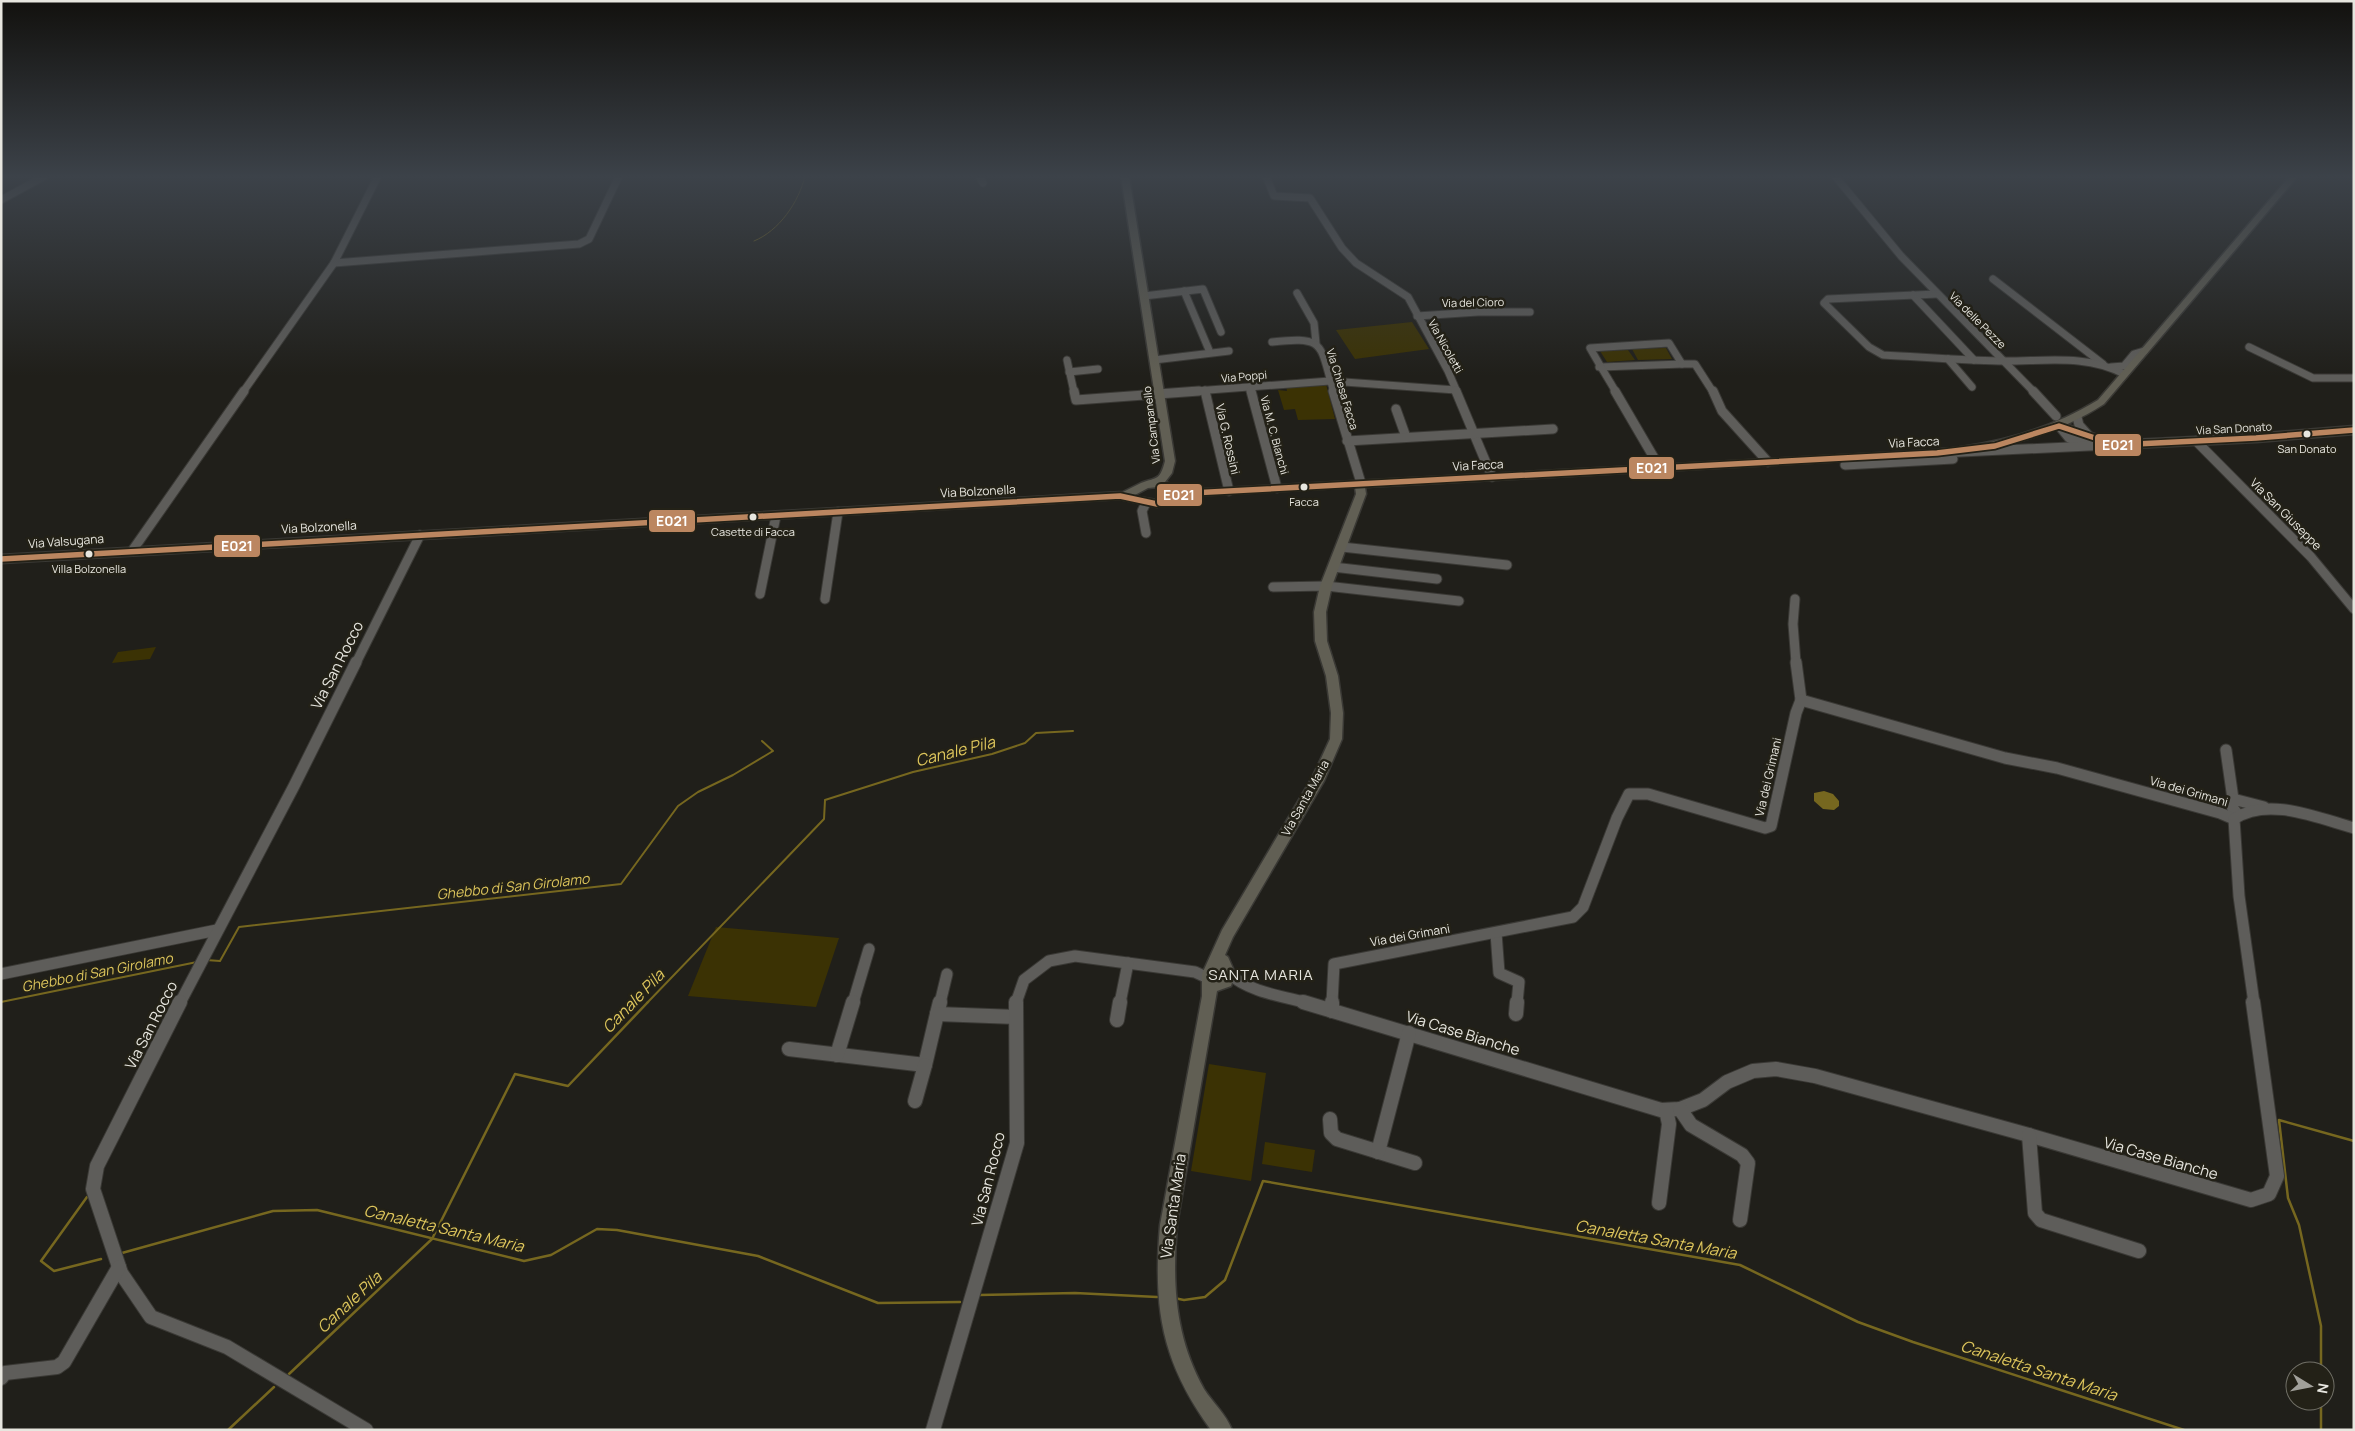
<svg xmlns="http://www.w3.org/2000/svg" width="2355" height="1431" font-family="Manrope,sans-serif">
  <style>
    .green { fill: #3b3204 }
    .water { fill: #76671f }
    .lines { fill: none; stroke-linecap: round; stroke-linejoin: round }
    .stream-far2 { stroke: #76671f; stroke-width: 1 }
    .stream-far1 { stroke: #76671f; stroke-width: 2 }
    .stream { stroke: #76671f; stroke-width: 2.5 }
    .minor-far3-casing { stroke: #3a3935; stroke-width: 9 }
    .minor-far2-casing { stroke: #3a3935; stroke-width: 11 }
    .minor-far1-casing { stroke: #3a3935; stroke-width: 13 }
    .minor-casing { stroke: #3a3935; stroke-width: 16 }
    .major-casing { stroke: #3a3935; stroke-width: 3 }
    .minor-far3 { stroke: #5e5d5a; stroke-width: 7 }
    .minor-far2 { stroke: #5e5d5a; stroke-width: 9 }
    .minor-far1 { stroke: #5e5d5a; stroke-width: 11 }
    .minor { stroke: #5e5d5a; stroke-width: 14 }
    .major { fill: #615f54; fill-rule: evenodd }
    .bus-1-casing { stroke: #232117; stroke-width: 9 }
    .bus-1 { stroke: #bb8660; stroke-width: 5.5 }
    .bus-dot { fill: #e7e6df; stroke: #232117; stroke-width: 2 }
    .labels { text-anchor: middle; dominant-baseline: central; stroke-width: 5; stroke-linejoin: round; paint-order: stroke }
    .far-street-label { font-size: 11px; fill: #e7e6df; stroke: #232117 }
    .bus-label { font-size: 11px; fill: #e7e6df; stroke: #232117 }
    .street-label { font-size: 12px; fill: #e7e6df; stroke: #232117 }
    .water-label { font-size: 14px; font-style: italic; fill: #ddc55c; stroke: #232117 }
    .near-street-label { font-size: 15px; fill: #e7e6df; stroke: #232117 }
    .quarter-label { font-size: 15px; letter-spacing: 1px; fill: #e7e6df; stroke: #232117 }
    .near-water-label { font-size: 16px; font-style: italic; fill: #ddc55c; stroke: #232117 }
    .line-badge { stroke: #232117; stroke-width: 2 }
    .badge-label { font-size: 14px; text-anchor: middle; font-weight: bold; fill: #fff }
  </style>
  <rect width="100%" height="100%" fill="#201f1a"/>
  <g class="green">
    <path d="M1412,322L1429,349L1355,359L1336,330Z"/>
    <path d="M1666,348L1672,359L1638,360L1632,349Z"/>
    <path d="M1628,350L1635,360L1607,362L1600,351Z"/>
    <path d="M1326,384L1335,419L1298,420L1295,409L1284,410L1278,390L1287,391L1286,386Z"/>
    <path d="M156,647L150,659L112,663L118,652Z"/>
    <path d="M716,927L839,938L816,1007L688,996Z"/>
    <path d="M1209,1064L1266,1073L1251,1181L1191,1171Z"/>
    <path d="M1265,1142L1315,1150L1312,1172L1262,1164Z"/>
  </g>
  <path class="water" d="M1824,791L1833,794L1839,801V806L1834,810L1823,809L1814,801V793Z"/>
  <g class="lines">
    <path class="stream-far2" d="M754,241C779,231 799,202 805,176"/>
    <g class="stream-far1">
      <path d="M206,960L220,961L239,927L621,884L678,806L698,792L733,775L773,751L762,741"/>
      <path d="M1,1002L197,962"/>
      <path d="M647,1003L824,819L825,800L913,772L992,754L1025,743L1036,733L1073,731"/>
    </g>
    <g class="stream">
      <path d="M87,1197L41,1261L54,1271L101,1259"/>
      <path d="M122,1253L273,1211L317,1210L524,1261L551,1255L597,1229L617,1230L758,1256L878,1303L960,1302"/>
      <path d="M979,1295L1075,1293L1157,1297"/>
      <path d="M1174,1298L1184,1300L1205,1297L1225,1280L1263,1181L1740,1265L1858,1322L1913,1342L2184,1430"/>
      <path d="M2321,1371V1326L2299,1225L2288,1198L2279,1120L2354,1141"/>
      <path d="M289,1374L432,1239L515,1074L568,1086L648,1002"/>
      <path d="M2321,1401V1430"/>
      <path d="M228,1430L274,1387"/>
    </g>
    <defs>
      <g id="minor-far3">
        <path d="M979,176L983,183"/>
        <path d="M1266,176L1274,196L1310,198L1342,248L1356,263L1408,297L1448,371L1457,392"/>
        <path d="M1835,176L1901,256L2034,392"/>
        <path d="M1,200L45,176"/>
        <path d="M334,263L579,244L589,239L619,176"/>
        <path d="M1993,279L2103,364"/>
        <path d="M1184,291L1209,350"/>
        <path d="M1297,293L1314,323L1316,343"/>
        <path d="M1937,294L1828,299L1824,303L1869,347L1883,355C1922,357 1960,360 1999,361C2041,362 2085,353 2124,374"/>
        <path d="M1913,295L1974,360"/>
        <path d="M1144,296L1203,289L1221,332"/>
        <path d="M1417,316L1478,312H1530"/>
        <path d="M1272,342C1327,336 1319,344 1334,392"/>
        <path d="M1669,343L1682,364L1601,367L1590,348Z"/>
        <path d="M2249,347L2313,378H2354"/>
        <path d="M1948,359L1972,387"/>
        <path d="M1067,360L1074,392"/>
        <path d="M1154,360L1229,351"/>
        <path d="M1682,364H1695L1713,392"/>
        <path d="M1599,367H1601"/>
        <path d="M1601,367L1616,392"/>
        <path d="M2111,367L2124,366L2134,354L2144,351"/>
        <path d="M1069,372L1098,369"/>
        <path d="M1250,387L1251,392"/>
        <path d="M243,392L334,263L378,176"/>
        <path d="M1182,392L1330,381L1456,390"/>
      </g>
      <g id="minor-far2">
        <path d="M1074,391L1076,400L1199,391"/>
        <path d="M1205,391L1229,491"/>
        <path d="M1251,391L1277,488"/>
        <path d="M1333,391L1361,483"/>
        <path d="M1456,391L1492,477"/>
        <path d="M1615,391L1660,468"/>
        <path d="M1713,391L1722,411L1768,462"/>
        <path d="M2033,391L2056,416"/>
        <path d="M1396,409L1406,437"/>
        <path d="M2077,417L2079,425L2088,435"/>
        <path d="M2059,426L2108,443"/>
        <path d="M2060,427L2069,438L2087,444"/>
        <path d="M1347,441L1553,429"/>
        <path d="M2196,441L2311,557L2354,609"/>
        <path d="M2113,452H2135L2137,450L2134,444"/>
        <path d="M1941,453L2256,438L2354,430"/>
        <path d="M1845,465L1953,459"/>
        <path d="M1146,503L1142,511L1146,533"/>
        <path d="M1342,547L1507,565"/>
        <path d="M132,551L244,391"/>
        <path d="M1333,567L1437,579"/>
        <path d="M1273,587L1326,586L1459,601"/>
        <path d="M760,594L776,516"/>
        <path d="M825,599L838,512"/>
        <path d="M1795,599L1793,624L1796,663"/>
        <path d="M356,663L420,535"/>
      </g>
      <g id="minor-far1">
        <path d="M1796,662L1801,700"/>
        <path d="M2226,750L2233,799"/>
        <path d="M2238,815L2232,807L2233,799L2264,807"/>
        <path d="M1496,933L1499,973L1519,982L1517,1003"/>
        <path d="M1228,973C1249,992 1281,996 1308,1003"/>
        <path d="M1,974L217,930"/>
        <path d="M180,1003L294,786L356,662"/>
        <path d="M853,1003L869,949"/>
        <path d="M940,1003L947,974"/>
        <path d="M1016,1003L1024,980L1049,961L1075,956L1195,972L1208,978"/>
        <path d="M1120,1003L1128,963"/>
        <path d="M1332,1003L1334,964L1573,917L1583,907L1617,818L1629,794H1648L1765,828L1771,826L1796,713L1801,700L2005,758L2057,768L2220,813L2234,819"/>
        <path d="M2254,1003L2239,896L2234,819C2268,796 2318,818 2354,828"/>
      </g>
      <g id="minor">
        <path d="M180,1002L97,1166L93,1189L121,1273L151,1317L227,1347L366,1430"/>
        <path d="M1303,1002L1661,1110L1680,1109L1703,1100L1727,1082L1753,1071L1776,1069L1815,1076L2025,1134L2251,1200L2269,1194L2277,1176L2253,1002"/>
        <path d="M1332,1011V1002"/>
        <path d="M937,1014L940,1002"/>
        <path d="M1516,1014L1517,1002"/>
        <path d="M1117,1020L1120,1002"/>
        <path d="M789,1049L925,1065L937,1014L1016,1017"/>
        <path d="M837,1055L853,1002"/>
        <path d="M915,1101L925,1065"/>
        <path d="M1680,1109L1691,1125L1742,1155L1748,1163L1740,1220"/>
        <path d="M1330,1119L1331,1133L1337,1139L1415,1163"/>
        <path d="M2029,1135L2035,1213L2041,1220L2139,1251"/>
        <path d="M1378,1152L1409,1033"/>
        <path d="M1659,1203L1669,1124L1666,1110"/>
        <path d="M1,1378L5,1373L57,1367L64,1362L119,1267"/>
        <path d="M933,1430L1017,1143L1016,1002"/>
      </g>
      <path id="major" d="M1121,176H1129L1175,461L1172,473L1165,482L1188,490L1937,450C1995,444 2047,431 2098,400L2290,176H2298L2104,404C2053,437 1997,450 1937,456L1365,487L1366,494L1332,586L1326,612L1327,641L1338,676L1343,713L1342,739L1324,781L1233,937L1225,955L1228,957L1235,973L1231,986L1217,991L1177,1225C1172,1283 1175,1337 1204,1389C1213,1403 1226,1414 1232,1430H1211C1161,1361 1153,1308 1160,1225L1202,996V974L1222,930L1313,776L1330,739L1331,713L1326,676L1315,641L1314,612L1320,586L1356,494L1355,487L1191,496L1178,499L1157,507L1120,499L1,563V555L1123,492C1129,489 1135,486 1141,483C1158,477 1160,480 1165,461ZM1158,487L1173,493L1156,500L1133,496L1148,488ZM1218,973H1221L1218,977H1216Z"/>
    </defs>
    <use href="#minor-far3" class="minor-far3-casing"/>
    <use href="#minor-far2" class="minor-far2-casing"/>
    <use href="#minor-far1" class="minor-far1-casing"/>
    <use href="#minor" class="minor-casing"/>
    <use href="#major" class="major-casing"/>
    <use href="#minor-far3" class="minor-far3"/>
    <use href="#minor-far2" class="minor-far2"/>
    <use href="#minor-far1" class="minor-far1"/>
    <use href="#minor" class="minor"/>
    <use href="#major" class="major"/>
    <defs>
      <path id="bus-1" d="M1,559L1120,496L1157,504L1175,496L1191,493L1937,453L1995,446L2059,426L2116,445L2256,438L2354,430"/>
    </defs>
    <use href="#bus-1" class="bus-1-casing"/>
    <use href="#bus-1" class="bus-1"/>
  </g>
  <linearGradient id="sky" x2="0" y2="1"><stop stop-color="#12110e"/><stop offset="0.47" stop-color="#3c4249"/><stop offset="1" stop-color="#3c4249" stop-opacity="0"/></linearGradient>
  <rect width="2355" height="376" fill="url(#sky)"/>
  <g class="bus-dot">
    <circle cx="2307" cy="434" r="4.5"/>
    <circle cx="1304" cy="487" r="4.5"/>
    <circle cx="753" cy="517" r="4.5"/>
    <circle cx="89" cy="554" r="4.5"/>
  </g>
  <g class="labels">
    <g class="far-street-label">
      <text transform="translate(1473 302) rotate(-1)">Via del Cioro</text>
      <text transform="translate(1978 320) rotate(45)">Via delle Pezze</text>
      <text transform="translate(1446 346) rotate(61)">Via Nicoletti</text>
      <text transform="translate(1244 376) rotate(-5)">Via Poppi</text>
      <text transform="translate(1343 389) rotate(73)">Via Chiesa Facca</text>
      <text transform="translate(1151 425) rotate(-97)">Via Campanello</text>
      <text transform="translate(2234 428) rotate(-3)">Via San Donato</text>
      <text transform="translate(1275 435) rotate(75)">Via M. C. Bianchi</text>
    </g>
    <g class="bus-label">
      <text x="2307" y="448">San Donato</text>
      <text x="1304" y="501">Facca</text>
      <text x="753" y="531">Casette di Facca</text>
      <text x="89" y="568">Villa Bolzonella</text>
    </g>
    <g class="street-label">
      <text transform="translate(1228 439) rotate(77)">Via G. Rossini</text>
      <text transform="translate(1914 442) rotate(-3)">Via Facca</text>
      <text transform="translate(1478 465) rotate(-3)">Via Facca</text>
      <text transform="translate(978 491) rotate(-3)">Via Bolzonella</text>
      <text transform="translate(2286 514) rotate(45)">Via San Giuseppe</text>
      <text transform="translate(319 527) rotate(-3)">Via Bolzonella</text>
      <text transform="translate(66 541) rotate(-4)">Via Valsugana</text>
      <text transform="translate(1768 777) rotate(-77)">Via dei Grimani</text>
      <text transform="translate(2189 791) rotate(16)">Via dei Grimani</text>
      <text transform="translate(1305 798) rotate(-61)">Via Santa Maria</text>
      <text transform="translate(1410 935) rotate(-10)">Via dei Grimani</text>
    </g>
    <g class="water-label">
      <text transform="translate(513 886) rotate(-6)">Ghebbo di San Girolamo</text>
      <text transform="translate(97 972) rotate(-11)">Ghebbo di San Girolamo</text>
    </g>
    <g class="near-street-label">
      <text transform="translate(337 665) rotate(-63)">Via San Rocco</text>
      <text transform="translate(151 1025) rotate(-63)">Via San Rocco</text>
      <text transform="translate(1463 1033) rotate(17)">Via Case Bianche</text>
      <text transform="translate(2161 1158) rotate(16)">Via Case Bianche</text>
      <text transform="translate(988 1179) rotate(-76)">Via San Rocco</text>
      <text transform="translate(1173 1206) rotate(-82)">Via Santa Maria</text>
    </g>
    <g class="quarter-label">
      <text x="1261" y="974">SANTA MARIA</text>
    </g>
    <g class="near-water-label">
      <text transform="translate(955 751) rotate(-14)">Canale Pila</text>
      <text transform="translate(633 1001) rotate(-46)">Canale Pila</text>
      <text transform="translate(444 1228) rotate(13)">Canaletta Santa Maria</text>
      <text transform="translate(1656 1239) rotate(10)">Canaletta Santa Maria</text>
      <text transform="translate(349 1302) rotate(-43)">Canale Pila</text>
      <text transform="translate(2039 1370) rotate(18)">Canaletta Santa Maria</text>
    </g>
  </g>
  <g class="line-badge">
    <rect x="2094" y="433" width="48" height="24" rx="5" fill="#bb8660"/>
    <rect x="1628" y="456" width="47" height="24" rx="5" fill="#bb8660"/>
    <rect x="1156" y="483" width="47" height="24" rx="5" fill="#bb8660"/>
    <rect x="648" y="509" width="48" height="24" rx="5" fill="#bb8660"/>
    <rect x="213" y="534" width="48" height="24" rx="5" fill="#bb8660"/>
  </g>
  <g class="badge-label">
    <text x="2118" y="450">E021</text>
    <text x="1652" y="473">E021</text>
    <text x="1179" y="500">E021</text>
    <text x="672" y="526">E021</text>
    <text x="237" y="551">E021</text>
  </g>
  <rect width="2355" height="1431" fill="none" stroke="#e7e6df" stroke-width="5"/>
  <g transform="translate(2310 1386) rotate(100)"><circle r="24" fill="#232117" stroke="#717067"/>
  <path d="M0-4L9 19L0 12L-9 19Z" fill="#a1a09a"/>
  <text y="-8" font-size="14" font-weight="bold" text-anchor="middle" fill="#e7e6df">N</text>
  </g>
</svg>
